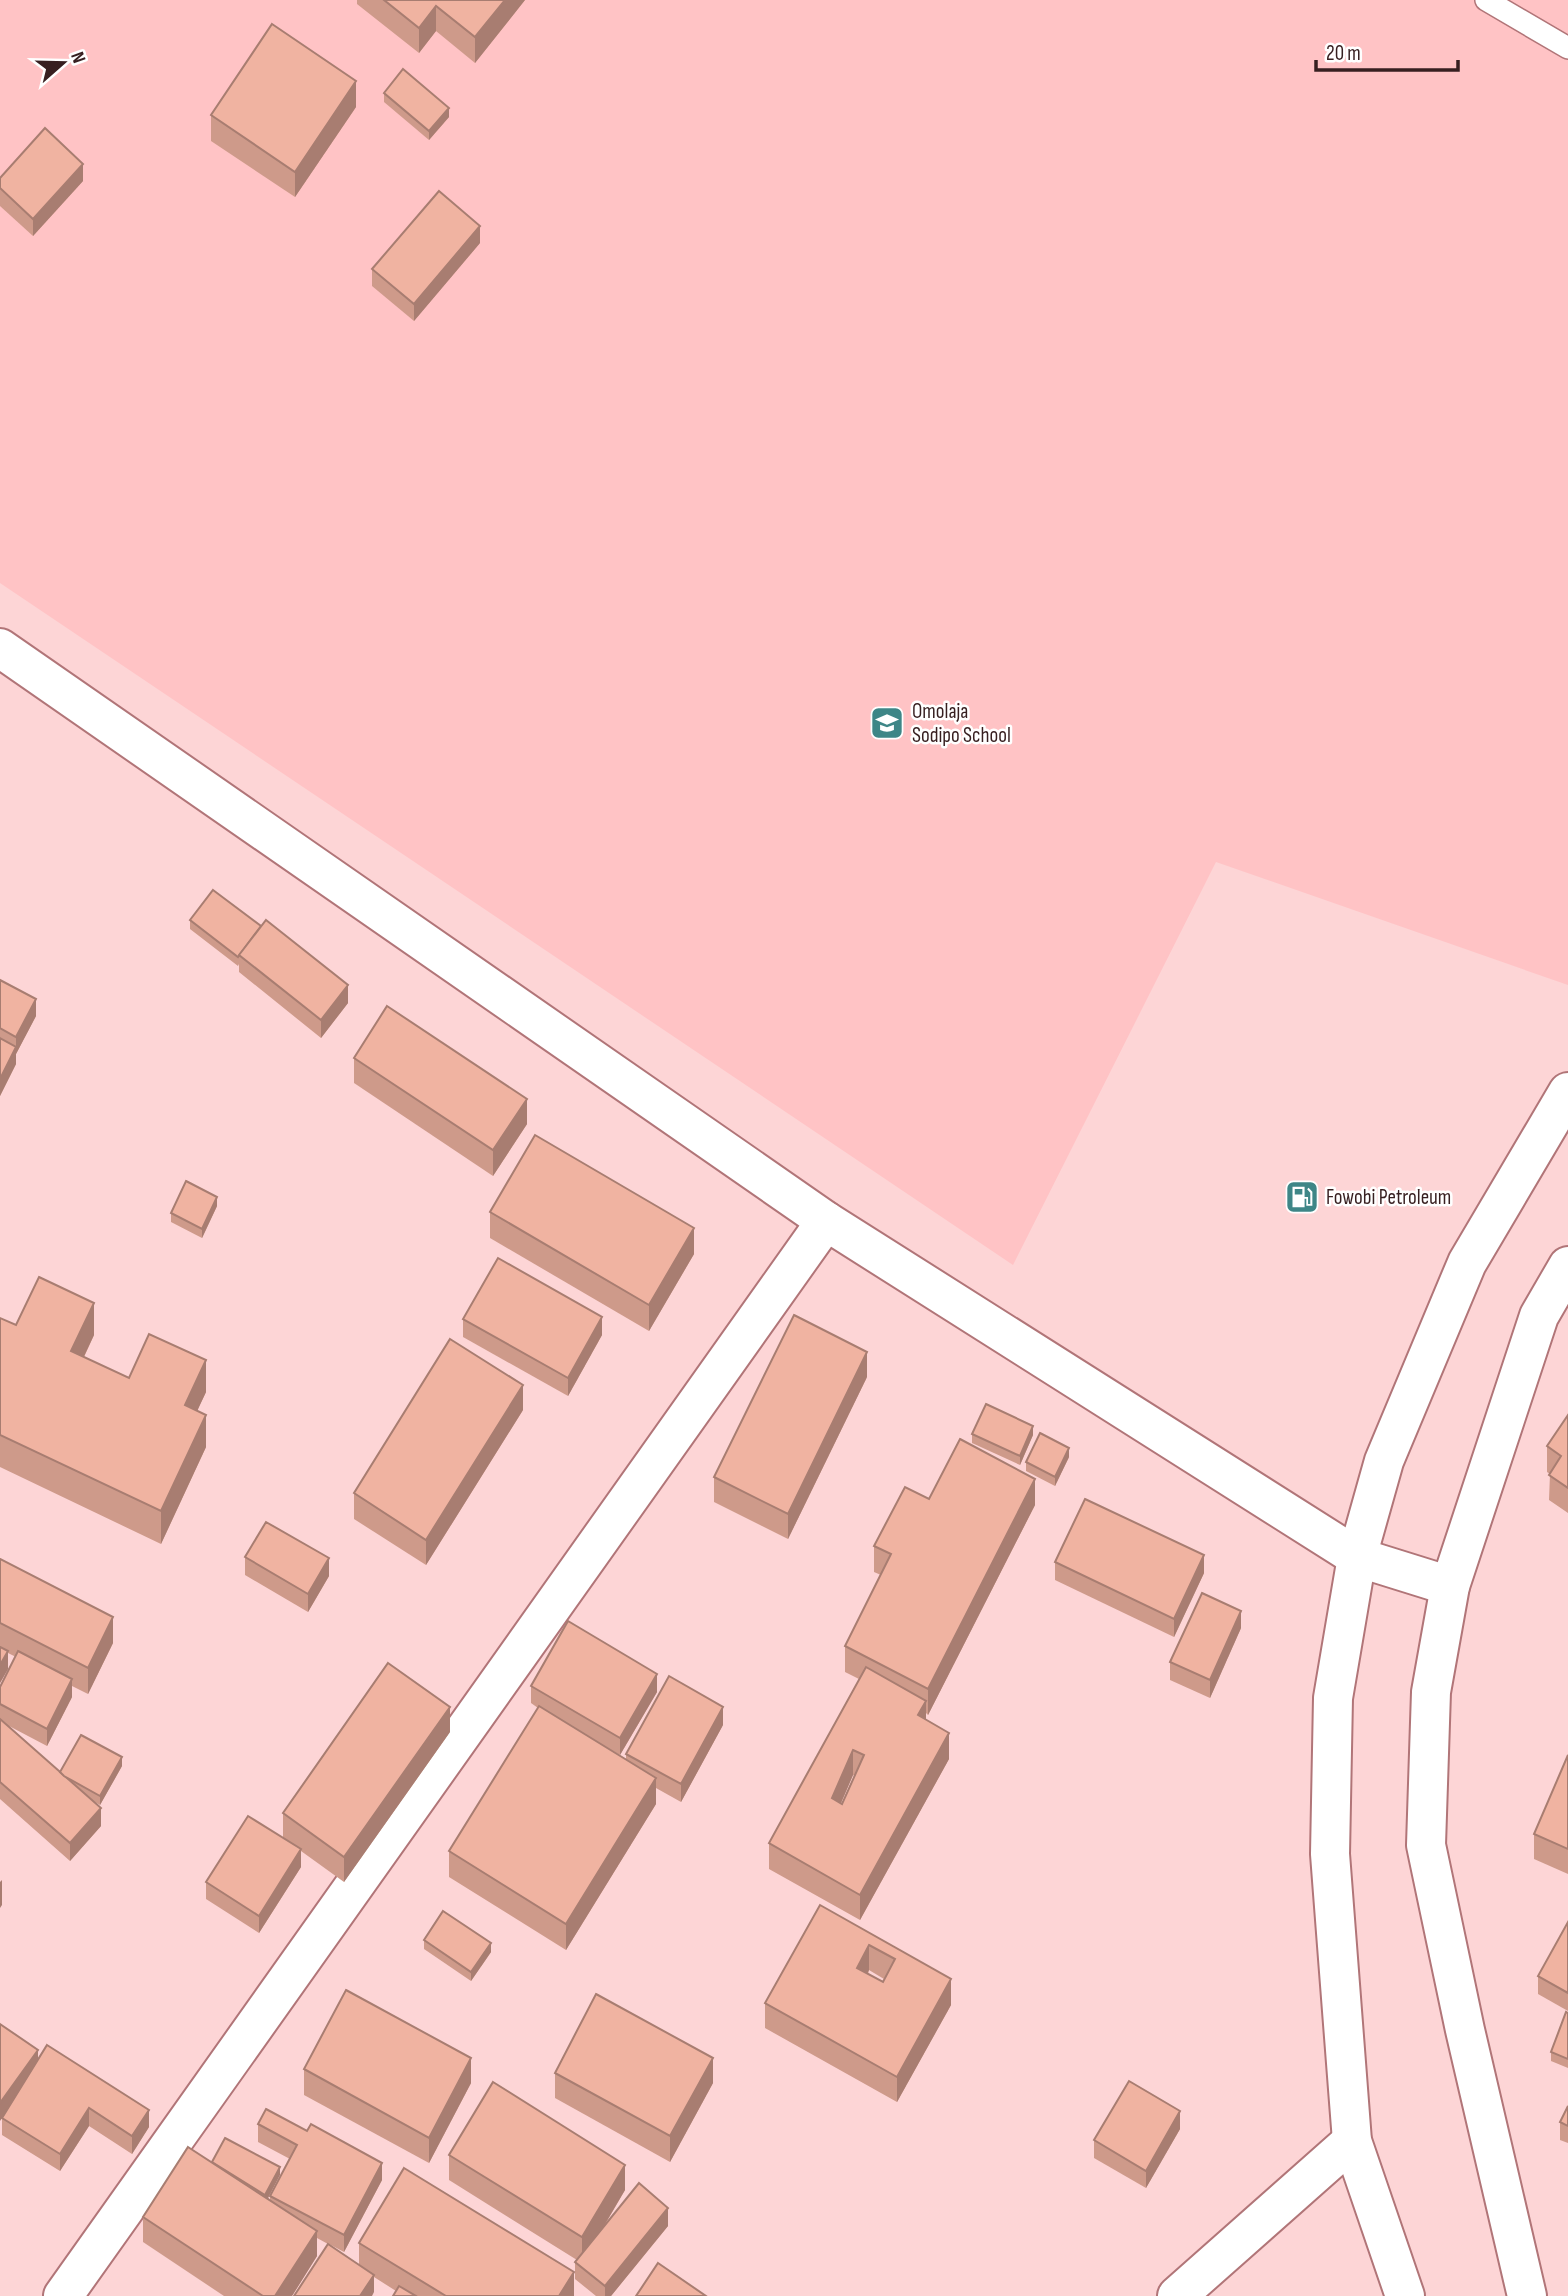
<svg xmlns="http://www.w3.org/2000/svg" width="1568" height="2296" font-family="'Sofia Sans Condensed',sans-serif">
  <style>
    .built { fill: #ffc3c5 }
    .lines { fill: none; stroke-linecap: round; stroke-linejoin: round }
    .service-casing { stroke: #b17578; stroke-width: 24 }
    .minor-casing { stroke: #b17578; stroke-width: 42 }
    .secondary-casing { stroke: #b17578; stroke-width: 42 }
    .service { stroke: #fff; stroke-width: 21 }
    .minor { stroke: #fff; stroke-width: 38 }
    .secondary { stroke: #fff; stroke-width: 38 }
    .wall { fill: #ce9a8a; fill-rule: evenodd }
    .shaded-wall { fill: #a87d71 }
    .building { fill: #f0b3a1; stroke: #a87d71; stroke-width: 2; fill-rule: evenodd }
    .labels { text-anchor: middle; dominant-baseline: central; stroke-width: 5; stroke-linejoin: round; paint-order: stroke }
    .poi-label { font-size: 21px; fill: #371f20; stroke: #fff; text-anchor: start }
  </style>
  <rect width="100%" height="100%" fill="#fdd5d6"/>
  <path class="built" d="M0,0H1568V985L1216,862L1013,1265L0,583Z"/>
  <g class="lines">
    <defs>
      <path id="service" d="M1486,0L1568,48"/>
      <g id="minor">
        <path d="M0,648L826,1221L1357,1557L1450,1586"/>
        <path d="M63,2296L826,1221"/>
        <path d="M1177,2296L1352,2141"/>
      </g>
      <g id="secondary">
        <path d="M1405,2296L1352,2141L1330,1854L1333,1698L1357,1557L1384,1461L1467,1263L1568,1092"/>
        <path d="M1527,2296L1465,2030L1426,1845L1431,1692L1450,1586L1539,1316L1568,1266"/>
      </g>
    </defs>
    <use href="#service" class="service-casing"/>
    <use href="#minor" class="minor-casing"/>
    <use href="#secondary" class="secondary-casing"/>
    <use href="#service" class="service"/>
    <use href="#minor" class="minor"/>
    <use href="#secondary" class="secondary"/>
  </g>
  <g class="wall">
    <path d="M357,0H525L475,63L436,31L419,53L357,4Z"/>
    <path d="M384,93L449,117L429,140L384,102Z"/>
    <path d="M356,107L295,197L211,141V115Z"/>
    <path d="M0,178L83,181L33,236L0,206Z"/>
    <path d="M480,243L414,321L372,286V269Z"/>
    <path d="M190,920L348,1003L321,1038L239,972V964L238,966L190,929Z"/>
    <path d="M0,980L36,1016L16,1054V1064L0,1096Z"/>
    <path d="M354,1058L527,1124L493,1176L354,1083Z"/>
    <path d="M217,1206L202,1238L171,1222V1213Z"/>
    <path d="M490,1212L694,1254L649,1331L490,1238Z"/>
    <path d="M0,1318L16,1325L94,1335L84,1357L129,1378L206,1392L197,1411L206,1447L161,1544L0,1467Z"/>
    <path d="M463,1319L602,1335L568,1396L463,1337Z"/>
    <path d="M867,1377L788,1539L714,1502V1477Z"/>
    <path d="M523,1410L426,1565L354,1519V1493Z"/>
    <path d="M1568,1415V1513L1549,1500L1550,1474L1547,1472V1446Z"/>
    <path d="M972,1434L1033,1435L1020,1465L972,1443Z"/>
    <path d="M1069,1457L1055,1486L1026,1471V1462Z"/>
    <path d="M929,1499L1035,1505L928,1715L926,1713V1720L949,1759L860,1920L769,1869V1843L859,1679L845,1672V1646L881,1575L874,1572V1546ZM853,1775L855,1776L842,1804L841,1803Z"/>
    <path d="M245,1557L329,1576L308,1612L245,1575Z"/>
    <path d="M0,1559L113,1643L88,1694L72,1686V1697L47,1746L9,1726L60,1772L122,1766L100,1805L93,1801L101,1826L70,1861L0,1799V1687L16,1657L8,1653V1669L0,1683Z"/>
    <path d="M1055,1562L1204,1573L1174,1637L1055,1580Z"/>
    <path d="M1241,1628L1210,1698L1170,1680V1662Z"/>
    <path d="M531,1686L657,1692L620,1755L604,1746L626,1759V1754L723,1725L681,1802L656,1788V1804L566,1950L449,1877V1851L538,1708L531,1703Z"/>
    <path d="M450,1732L344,1882L301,1851V1867L259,1933L206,1899V1882L283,1838V1813Z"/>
    <path d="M1568,1755V1874L1534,1859V1834Z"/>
    <path d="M820,1905L951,1979V2005L897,2102L765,2028V2003ZM869,1970L884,1979L883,1982L868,1974Z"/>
    <path d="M1568,1922V2011L1538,1994V1976Z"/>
    <path d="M424,1940L491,1952L471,1981L424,1949Z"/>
    <path d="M1568,2013V2068L1551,2061V2052Z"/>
    <path d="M38,2061L149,2127L132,2154L89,2126L60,2171L2,2135V2118Z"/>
    <path d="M304,2069L471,2083L429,2163L304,2095Z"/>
    <path d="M555,2073L713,2083L670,2162L555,2098Z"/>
    <path d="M1568,2106V2143L1560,2140V2122Z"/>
    <path d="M258,2124L382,2180L344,2252L329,2244L359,2265V2243L574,2296H393L396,2291L374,2277V2292L328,2244L317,2238V2256L292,2296H224L143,2242V2217L212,2162L225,2138L270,2200V2196L290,2159L258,2142Z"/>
    <path d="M1180,2129L1146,2188L1094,2158V2140Z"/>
    <path d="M449,2155L625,2190L603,2228L668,2226L611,2296H596L575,2279V2262L577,2260L449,2180Z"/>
  </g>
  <g class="shaded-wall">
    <path d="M505,0H525L475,63V37Z"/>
    <path d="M436,6V31L419,53V28Z"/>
    <path d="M356,81V107L295,197V172Z"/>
    <path d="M449,108V117L429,140V131Z"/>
    <path d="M83,164V181L33,236V219Z"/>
    <path d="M480,226V243L414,321V304Z"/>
    <path d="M348,985V1003L321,1038V1020Z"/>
    <path d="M36,999V1016L16,1054V1064L0,1096V1079L16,1047V1037Z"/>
    <path d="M527,1099V1124L493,1176V1150Z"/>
    <path d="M217,1197V1206L202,1238V1229Z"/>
    <path d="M694,1228V1254L649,1331V1305Z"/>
    <path d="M94,1303V1335L71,1384V1351Z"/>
    <path d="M602,1317V1335L568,1396V1378Z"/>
    <path d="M867,1352V1377L788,1539V1514Z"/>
    <path d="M206,1360V1392L185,1437V1405Z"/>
    <path d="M523,1385V1410L426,1565V1540Z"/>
    <path d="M206,1415V1447L161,1544V1511Z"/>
    <path d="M1033,1426V1435L1020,1465V1456Z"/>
    <path d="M1069,1448V1457L1055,1486V1477Z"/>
    <path d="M1035,1479V1505L928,1715V1689Z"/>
    <path d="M1204,1555V1573L1174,1637V1619Z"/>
    <path d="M329,1558V1576L308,1612V1594Z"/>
    <path d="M1241,1611V1628L1210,1698V1680Z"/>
    <path d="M113,1617V1643L88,1694V1668Z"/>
    <path d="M8,1651V1669L0,1683V1665Z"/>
    <path d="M657,1674V1692L620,1755V1738Z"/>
    <path d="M72,1679V1697L47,1746V1729Z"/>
    <path d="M926,1701V1726L918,1715Z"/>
    <path d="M450,1707V1732L344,1882V1857Z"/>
    <path d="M723,1707V1725L681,1802V1784Z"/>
    <path d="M949,1733V1759L860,1920V1895Z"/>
    <path d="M853,1750V1775L832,1824V1798Z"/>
    <path d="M122,1757V1766L100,1805V1796Z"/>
    <path d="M656,1778V1804L566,1950V1924Z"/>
    <path d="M101,1808V1826L70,1861V1843Z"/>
    <path d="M301,1849V1867L259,1933V1916Z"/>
    <path d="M2,1880V1905L0,1908V1882Z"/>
    <path d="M491,1943V1952L471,1981V1972Z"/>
    <path d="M869,1945V1970L857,1993V1968Z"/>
    <path d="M951,1979V2005L897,2102V2077Z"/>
    <path d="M38,2050V2068L0,2121V2103Z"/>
    <path d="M471,2058V2083L429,2163V2138Z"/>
    <path d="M713,2058V2083L670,2162V2136Z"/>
    <path d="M89,2108V2126L60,2171V2154Z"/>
    <path d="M149,2110V2127L132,2154V2136Z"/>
    <path d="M1180,2111V2129L1146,2188V2171Z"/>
    <path d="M382,2163V2180L344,2252V2235Z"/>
    <path d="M625,2165V2190L582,2263V2237Z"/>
    <path d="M280,2167V2175L265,2204V2195Z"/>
    <path d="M668,2208V2226L611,2296H605V2286Z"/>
    <path d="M317,2231V2256L292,2296H275Z"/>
    <path d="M574,2272V2296H559Z"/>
    <path d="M374,2275V2292L372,2296H360Z"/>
  </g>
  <g class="building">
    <path d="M384,0H505L475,37L436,6L419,28Z"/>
    <path d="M272,24L356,81L295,172L211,115Z"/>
    <path d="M403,69L449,108L429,131L384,93Z"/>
    <path d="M45,128L83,164L33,219L0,188V178Z"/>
    <path d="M439,191L480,226L414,304L372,269Z"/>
    <path d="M213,890L261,926L238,957L190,920Z"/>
    <path d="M266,920L348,985L321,1020L239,955Z"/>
    <path d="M0,980L36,999L16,1037L0,1028Z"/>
    <path d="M387,1006L527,1099L493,1150L354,1058Z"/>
    <path d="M0,1038L16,1047L0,1079Z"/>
    <path d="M535,1135L694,1228L649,1305L490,1212Z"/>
    <path d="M186,1181L217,1197L202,1229L171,1213Z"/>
    <path d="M498,1258L602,1317L568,1378L463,1319Z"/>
    <path d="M39,1277L94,1303L71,1351L129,1378L149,1334L206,1360L185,1405L206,1415L161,1511L0,1435V1318L16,1325Z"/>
    <path d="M794,1315L867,1352L788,1514L714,1477Z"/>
    <path d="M450,1339L523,1385L426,1540L354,1493Z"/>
    <path d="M986,1404L1033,1426L1020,1456L972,1434Z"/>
    <path d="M1568,1415V1488L1549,1475L1561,1456L1547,1446Z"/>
    <path d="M1040,1433L1069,1448L1055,1477L1026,1462Z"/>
    <path d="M960,1439L1035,1479L928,1689L845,1646L891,1554L874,1546L905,1487L929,1499Z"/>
    <path d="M1085,1499L1204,1555L1174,1619L1055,1562Z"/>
    <path d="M266,1522L329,1558L308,1594L245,1557Z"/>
    <path d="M0,1559L113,1617L88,1668L0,1623Z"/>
    <path d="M1202,1593L1241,1611L1210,1680L1170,1662Z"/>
    <path d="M568,1621L657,1674L620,1738L531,1686Z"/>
    <path d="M0,1647L8,1651L0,1665Z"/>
    <path d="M18,1651L72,1679L47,1729L0,1704V1687Z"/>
    <path d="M388,1663L450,1707L344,1857L283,1813Z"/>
    <path d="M866,1667L926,1701L918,1715L949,1733L860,1895L769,1843ZM853,1750L864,1755L842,1804L832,1798Z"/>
    <path d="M669,1676L723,1707L681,1784L626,1754Z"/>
    <path d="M539,1706L656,1778L566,1924L449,1851Z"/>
    <path d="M0,1719L101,1808L70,1843L0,1782Z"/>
    <path d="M81,1735L122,1757L100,1796L64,1776L60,1772Z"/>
    <path d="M1568,1755V1849L1534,1834Z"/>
    <path d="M248,1816L301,1849L259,1916L206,1882Z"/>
    <path d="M820,1905L951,1979L897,2077L765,2003ZM869,1945L895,1959L883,1982L857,1968Z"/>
    <path d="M443,1911L491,1943L471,1972L424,1940Z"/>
    <path d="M1568,1922V1993L1538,1976Z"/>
    <path d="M346,1990L471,2058L429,2138L304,2069Z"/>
    <path d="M596,1994L713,2058L670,2136L555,2073Z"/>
    <path d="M1566,2012L1568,2013V2059L1551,2052Z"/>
    <path d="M0,2024L38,2050L0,2103Z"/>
    <path d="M47,2045L149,2110L132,2136L89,2108L60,2154L2,2118Z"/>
    <path d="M1129,2081L1180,2111L1146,2171L1094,2140Z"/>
    <path d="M493,2082L625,2165L582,2237L449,2155Z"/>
    <path d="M1568,2106V2126L1560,2122Z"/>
    <path d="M266,2109L307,2131L311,2124L382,2163L344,2235L270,2196L297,2145L258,2124Z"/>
    <path d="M225,2138L280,2167L265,2195L212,2162Z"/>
    <path d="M188,2147L317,2231L275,2296H263L143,2217Z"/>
    <path d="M404,2168L574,2272L559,2296H446L359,2243Z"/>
    <path d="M639,2183L668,2208L605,2286L575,2262Z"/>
    <path d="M328,2244L374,2275L360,2296H294Z"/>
    <path d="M658,2263L706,2296H636Z"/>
    <path d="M399,2286L416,2296H393Z"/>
  </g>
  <defs>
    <symbol id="school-square" viewBox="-11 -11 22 22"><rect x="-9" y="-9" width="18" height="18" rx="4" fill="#3e8687" stroke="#fff"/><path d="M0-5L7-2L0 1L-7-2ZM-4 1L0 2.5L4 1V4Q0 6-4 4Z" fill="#fff"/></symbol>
    <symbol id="fuel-square" viewBox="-11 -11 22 22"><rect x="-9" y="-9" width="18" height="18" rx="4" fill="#3e8687" stroke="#fff"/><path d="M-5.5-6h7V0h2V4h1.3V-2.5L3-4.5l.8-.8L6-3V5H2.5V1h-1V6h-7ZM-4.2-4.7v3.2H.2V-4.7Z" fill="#fff"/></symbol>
  </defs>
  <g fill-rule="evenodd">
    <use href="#school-square" x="868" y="704" width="38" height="38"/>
    <use href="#fuel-square" x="1283" y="1178" width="38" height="38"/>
  </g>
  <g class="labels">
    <g class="poi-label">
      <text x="912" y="711">Omolaja<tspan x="912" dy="24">Sodipo School</tspan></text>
      <text x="1326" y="1197">Fowobi Petroleum</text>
    </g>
  </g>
  <g transform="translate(63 63) rotate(70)" stroke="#ffffff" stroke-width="5" paint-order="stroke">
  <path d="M0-5L12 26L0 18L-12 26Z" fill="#371f20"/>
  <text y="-10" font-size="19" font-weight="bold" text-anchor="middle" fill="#371f20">N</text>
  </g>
  <path d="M1316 60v10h142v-10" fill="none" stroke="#371f20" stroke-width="3.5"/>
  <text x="1326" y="60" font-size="21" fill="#371f20" stroke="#ffffff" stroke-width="5" paint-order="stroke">20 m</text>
</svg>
